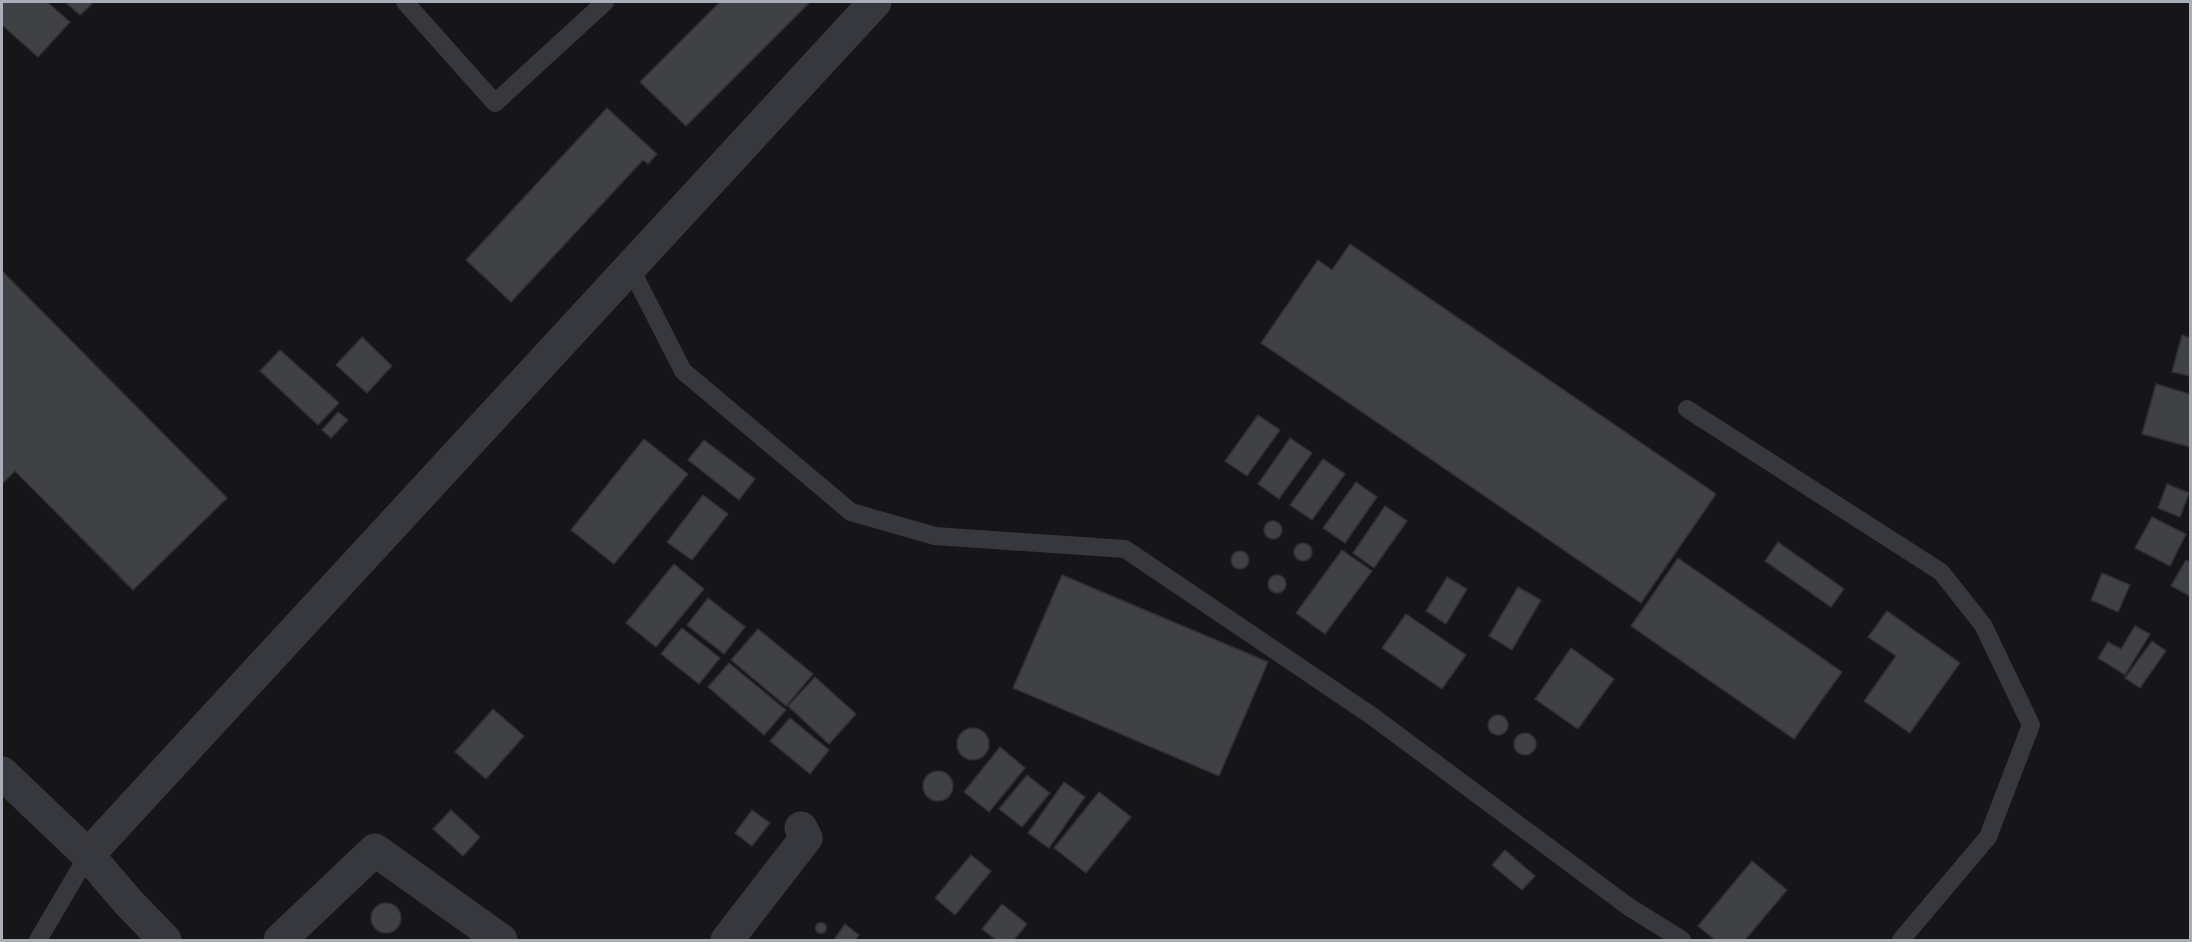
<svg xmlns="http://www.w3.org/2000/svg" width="2192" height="942" font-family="'Alegreya Sans',sans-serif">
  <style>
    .building { fill: #404145; stroke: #303034; stroke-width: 1.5 }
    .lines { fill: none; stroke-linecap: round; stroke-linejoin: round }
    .service { stroke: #37383d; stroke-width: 18 }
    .minor { stroke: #37383d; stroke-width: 33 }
  </style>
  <rect width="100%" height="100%" fill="#161618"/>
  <g class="building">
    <path d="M2,2H47L70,22L38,57L2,25Z"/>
    <path d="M65,2H94L80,15Z"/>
    <path d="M720,2H810L686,126L640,82Z"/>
    <path d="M607,108L657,154L648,164L643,160L511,302L466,260Z"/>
    <path d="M1350,244L1716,494L1641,603L1261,343L1318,260L1332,270Z"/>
    <path d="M2,271L227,498L133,590L15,471L2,484Z"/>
    <path d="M2182,335L2190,338V376L2172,372Z"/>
    <path d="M362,337L392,366L367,393L336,365Z"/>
    <path d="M280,350L339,403L318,425L260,371Z"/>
    <path d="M2156,384L2190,394V447L2142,434Z"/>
    <path d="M338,412L348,420L331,438L322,430Z"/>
    <path d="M1258,415L1280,430L1247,476L1225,461Z"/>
    <path d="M1290,438L1312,453L1279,499L1258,484Z"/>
    <path d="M644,439L688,474L614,564L571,530Z"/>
    <path d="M704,440L755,479L739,500L688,460Z"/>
    <path d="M1323,459L1345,474L1312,520L1290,505Z"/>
    <path d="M1356,482L1377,497L1345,543L1323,528Z"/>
    <path d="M2167,484L2189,493L2180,517L2158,508Z"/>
    <path d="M703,495L728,514L692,560L667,542Z"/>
    <path d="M1385,506L1407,521L1374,568L1353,553Z"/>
    <path d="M2152,517L2186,534L2170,566L2135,548Z"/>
    <circle cx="1273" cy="530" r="9"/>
    <path d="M1778,542L1844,589L1831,607L1765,561Z"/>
    <circle cx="1303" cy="552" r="9"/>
    <path d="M1342,550L1372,571L1325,634L1296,613Z"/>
    <circle cx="1240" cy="560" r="9"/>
    <path d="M1678,558L1842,672L1794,739L1631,626Z"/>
    <path d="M2186,560L2190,562V596L2171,586Z"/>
    <path d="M674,564L704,589L656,647L626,623Z"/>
    <path d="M2102,573L2130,585L2118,612L2091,600Z"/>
    <path d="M1062,575L1268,662L1219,776L1013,688Z"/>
    <circle cx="1277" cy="584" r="9"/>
    <path d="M1447,577L1467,589L1446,624L1426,611Z"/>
    <path d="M1518,587L1541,600L1512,650L1489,636Z"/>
    <path d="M708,598L745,627L724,654L687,625Z"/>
    <path d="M1887,611L1960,663L1910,733L1864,701L1896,656L1868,637Z"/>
    <path d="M1406,614L1466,655L1442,689L1382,648Z"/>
    <path d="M2135,626L2150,634L2125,675L2098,658L2108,642L2121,649Z"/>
    <path d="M682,628L720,658L699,684L661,654Z"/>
    <path d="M758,629L813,674L786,706L731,660Z"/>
    <path d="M2152,641L2166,651L2140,688L2125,678Z"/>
    <path d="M1571,648L1614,679L1578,729L1535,699Z"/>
    <path d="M729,663L786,710L764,735L708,687Z"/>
    <path d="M815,677L856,714L829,744L788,706Z"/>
    <path d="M493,709L524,736L486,779L455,752Z"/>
    <circle cx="1498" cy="725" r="10"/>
    <path d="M790,718L829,750L810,774L770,741Z"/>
    <circle cx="973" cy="744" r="16"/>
    <circle cx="1525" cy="744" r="11"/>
    <path d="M1000,747L1025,768L989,812L964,792Z"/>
    <circle cx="938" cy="786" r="15"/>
    <path d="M1027,775L1050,793L1022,827L999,809Z"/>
    <path d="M1064,782L1085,797L1049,848L1028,833Z"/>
    <path d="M1099,792L1131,817L1086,873L1054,848Z"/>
    <path d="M451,810L480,837L463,856L433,829Z"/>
    <path d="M752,810L770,823L752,846L735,833Z"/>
    <path d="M1505,850L1535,876L1522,890L1492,865Z"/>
    <path d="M971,855L991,871L955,915L935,898Z"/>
    <path d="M1752,861L1787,890L1745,940H1715L1698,926Z"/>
    <circle cx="386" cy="918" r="15"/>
    <path d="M1002,904L1027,924L1014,940H996L982,929Z"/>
    <circle cx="821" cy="928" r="5.5"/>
    <path d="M845,924L859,935L855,940H838L835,938Z"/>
  </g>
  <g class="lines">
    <g class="service">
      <path d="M405,2L495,103L605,2"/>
      <path d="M630,267L683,371L851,512L935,536L1125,549L1372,716L1629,907L1682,940"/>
      <path d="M1687,409L1941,572L1983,625L2031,725L1988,837L1901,940"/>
      <path d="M38,940L88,855"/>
    </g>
    <g class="minor">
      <path d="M2,773L88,855L875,2"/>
      <path d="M88,855L129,903L165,940"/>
      <path d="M280,940L375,850L501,940"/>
      <path d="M727,940L806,838L801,828"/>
    </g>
  </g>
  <rect width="2192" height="942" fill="none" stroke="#a8adb8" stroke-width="6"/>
</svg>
